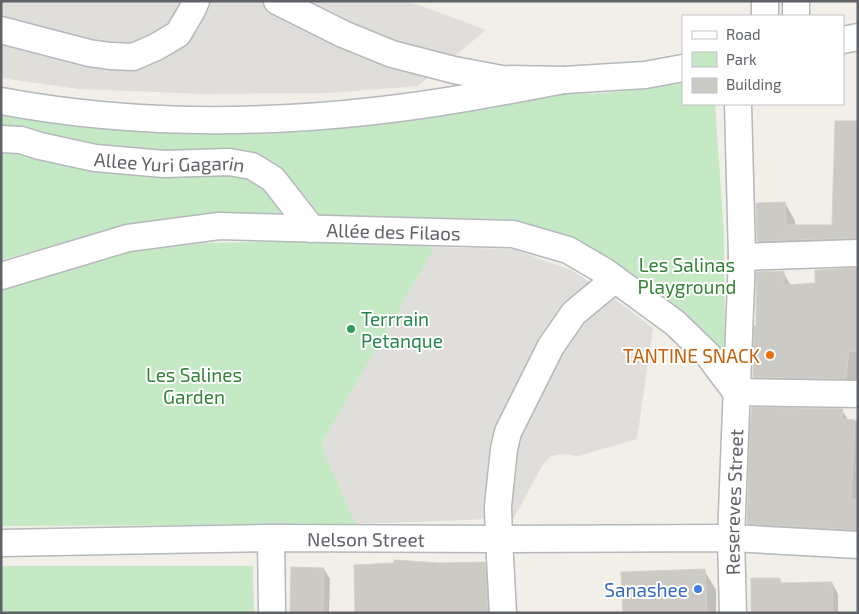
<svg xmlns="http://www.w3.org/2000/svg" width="859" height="614" font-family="'Exo 2',sans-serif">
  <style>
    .industrial { fill: #e0deda }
    .green { fill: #c5e8c5 }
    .shadow { fill: #0003 }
    .building { fill: #cccac5; stroke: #d6d1c6 }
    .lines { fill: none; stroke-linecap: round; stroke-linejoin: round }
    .minor-casing { stroke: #b5b8bc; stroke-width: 29 }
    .minor { stroke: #fff; stroke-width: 26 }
    .leisure-dot { fill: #2e9e5b; stroke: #fff; stroke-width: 2 }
    .food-dot { fill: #e8710a; stroke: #fff; stroke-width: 2 }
    .shop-dot { fill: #3f7fe0; stroke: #fff; stroke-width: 2 }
    .labels { text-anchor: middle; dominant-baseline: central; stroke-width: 4; stroke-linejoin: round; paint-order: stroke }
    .street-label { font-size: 19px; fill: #5f6368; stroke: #fff }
    .park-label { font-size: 19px; fill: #348238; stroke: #fff }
    .leisure-label { font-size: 19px; fill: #27864d; stroke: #fff; text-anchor: start }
    .food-label { font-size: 19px; fill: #c56008; stroke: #fff; text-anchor: end }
    .shop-label { font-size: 19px; fill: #366cbe; stroke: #fff; text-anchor: end }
  </style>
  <rect width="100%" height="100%" fill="#f1efe8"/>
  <g class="industrial">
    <path d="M1,1H408L486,30L418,86L331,93L205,94L78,89L1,78Z"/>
    <path d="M435,247L513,249L571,270L611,296L653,328L637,439L578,456L564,454L551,456L542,466L514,518L356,524L321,445Z"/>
  </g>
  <g class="green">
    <path d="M683,83V104H715L724,234L725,352L678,314L558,237L141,224L89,236L1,260V114L52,122L115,130L197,134L254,133L354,126L429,117L493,108L556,91L593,94L635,90Z"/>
    <path d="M371,240L435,247L321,445L356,524L1,526V289L125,252L205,243Z"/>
    <path d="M1,566H253L254,613H1Z"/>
  </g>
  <g class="shadow">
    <path d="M858,122V255L768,258L758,241L757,204L785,203L795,221V226H834Z"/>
    <path d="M783,272L791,286L816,285L858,277V367L855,394L763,393L754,377Z"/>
    <path d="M842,410L848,420L858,421V546L757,540L748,524Z"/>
    <path d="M440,564H485L493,579L495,613H356Z"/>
    <path d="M324,569L330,579L329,613H293L292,611Z"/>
    <path d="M704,570L716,590V613H624Z"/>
    <path d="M780,579L783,585L832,583L838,594V613H753L752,611Z"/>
  </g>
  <g class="building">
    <path d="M835,121H858V238L757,241L756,203L785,202L786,225H832Z"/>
    <path d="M858,268V352L849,351L846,379L753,377L754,326H756V272L784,271V285L815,283V270Z"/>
    <path d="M752,407L843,409L842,419L855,420L851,500H858V530L747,524L750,425Z"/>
    <path d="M394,560L440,563L485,562L488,613H355L354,565L394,563Z"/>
    <path d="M291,567L324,568L323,613L290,611Z"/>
    <path d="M705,569L707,613H623L621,572Z"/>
    <path d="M751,578H780V583L832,582L833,612L795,613H782V612H751Z"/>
  </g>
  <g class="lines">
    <defs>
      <g id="minor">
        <path d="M277,1L343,34L392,54L454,70L502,79L564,80L645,75L683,68"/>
        <path d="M796,1V16"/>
        <path d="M765,16V1"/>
        <path d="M1,30L89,53L110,56L133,57L156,47L178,34L191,12L196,1"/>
        <path d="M843,40L858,37"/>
        <path d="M1,101C124,124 250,125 374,111C438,104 501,92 564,80"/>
        <path id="s1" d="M1,139L21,140L40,146L95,158L164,164L229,162L252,166L273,179L312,229"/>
        <path d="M742,257L858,253"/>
        <path id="s2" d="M1,276L128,238L219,226L513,234L568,250L604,271L675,323L709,356L736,392"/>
        <path d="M736,392L858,394"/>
        <path d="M271,538L272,613"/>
        <path id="s3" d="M1,543L271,538L499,539L731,538L858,545"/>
        <path d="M503,613L499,539L498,506L504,449L508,432L551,346L574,313L615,279"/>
        <path id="s4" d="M733,613L731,538L742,257L738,104"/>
      </g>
    </defs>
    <use href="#minor" class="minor-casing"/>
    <use href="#minor" class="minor"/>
  </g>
  <circle class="leisure-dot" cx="351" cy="329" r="5"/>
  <circle class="food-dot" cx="770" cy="355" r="5"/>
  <circle class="shop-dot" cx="698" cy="589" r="5"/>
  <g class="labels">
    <g class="street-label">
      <text stroke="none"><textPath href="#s1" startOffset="171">Allee Yuri Gagarin</textPath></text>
      <text stroke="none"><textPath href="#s2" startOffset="399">Allée des Filaos</textPath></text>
      <text stroke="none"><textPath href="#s4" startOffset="111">Resereves Street</textPath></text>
      <text stroke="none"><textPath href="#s3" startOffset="365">Nelson Street</textPath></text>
    </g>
    <g class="park-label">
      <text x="687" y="264">Les Salinas<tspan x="687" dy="22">Playground</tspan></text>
      <text x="194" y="374">Les Salines<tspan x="194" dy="22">Garden</tspan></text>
    </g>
    <g class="leisure-label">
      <text x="361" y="318">Terrrain<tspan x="361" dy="22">Petanque</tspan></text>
    </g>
    <g class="food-label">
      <text x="760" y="355">TANTINE SNACK</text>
    </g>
    <g class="shop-label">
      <text x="688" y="589">Sanashee</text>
    </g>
  </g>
  <rect width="859" height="614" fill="none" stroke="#5f6368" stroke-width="5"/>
  <rect x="682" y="15" width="162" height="90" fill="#ffffff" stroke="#bfc1c3"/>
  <rect x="692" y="31" width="25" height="8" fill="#ffffff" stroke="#bfc1c3"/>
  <text x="726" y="40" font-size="15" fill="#5f6368">Road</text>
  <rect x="692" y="52" width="25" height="15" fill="#c5e8c5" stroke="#bfc1c3"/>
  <text x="726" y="65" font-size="15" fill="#5f6368">Park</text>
  <rect x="692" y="78" width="25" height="15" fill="#cccac5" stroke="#bfc1c3"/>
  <text x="726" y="90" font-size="15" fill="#5f6368">Building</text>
</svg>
